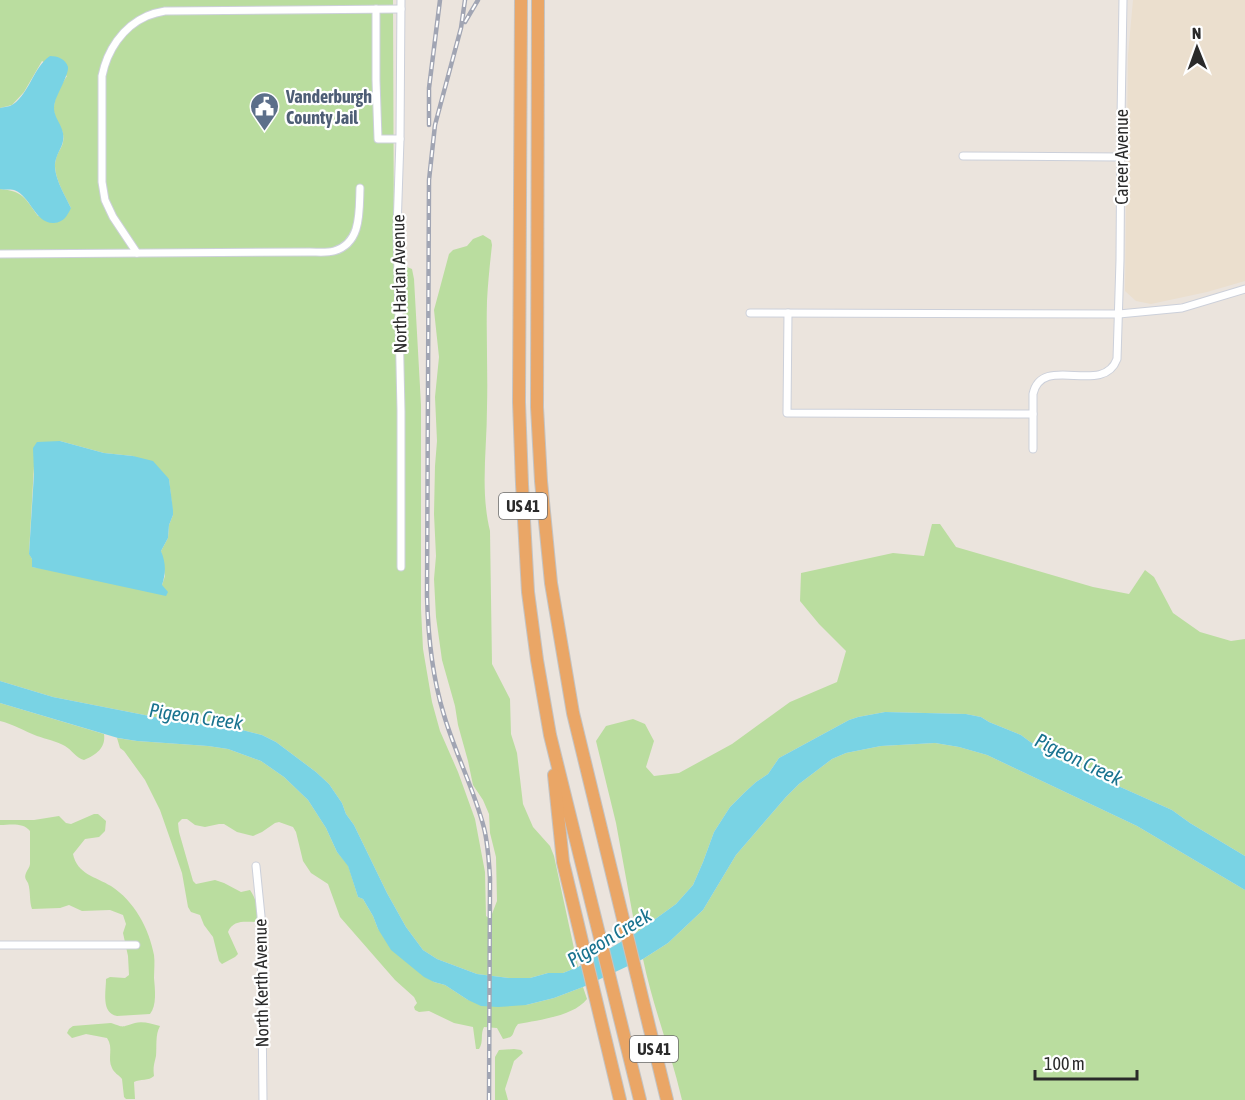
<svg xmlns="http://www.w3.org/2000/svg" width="1245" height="1100" font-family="'Asap Condensed',sans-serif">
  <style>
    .education { fill: #ebdfce }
    .green { fill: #badd9f; fill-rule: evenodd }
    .water { fill: #79d3e4 }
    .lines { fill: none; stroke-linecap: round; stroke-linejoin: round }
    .minor-casing { stroke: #ccd0da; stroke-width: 9 }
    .trunk-casing { stroke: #c3c3c3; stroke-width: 14 }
    .minor { stroke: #fff; stroke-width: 7 }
    .trunk { stroke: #eaa666; stroke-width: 12 }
    .rail-casing { stroke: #a1a5b3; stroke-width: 4.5 }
    .rail { stroke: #fff; stroke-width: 2; stroke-dasharray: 7; stroke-linecap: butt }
    .labels { text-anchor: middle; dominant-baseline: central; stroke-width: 4.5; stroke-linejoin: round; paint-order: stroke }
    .shield { fill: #fff; stroke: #6a6a6a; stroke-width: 1.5 }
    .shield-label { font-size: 16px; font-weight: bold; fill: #2a2a2a }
    .service-label { font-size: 18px; font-weight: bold; fill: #4e5e75; stroke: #fff; text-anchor: start }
    .street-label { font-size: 18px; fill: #2a2a2a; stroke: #fff }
    .water-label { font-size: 20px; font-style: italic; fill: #19738f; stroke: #fff }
  </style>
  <rect width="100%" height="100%" fill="#ebe4dd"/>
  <path class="education" d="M1133,0H1245V281L1207,292L1151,304L1136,301L1125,291L1128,55Z"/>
  <g class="green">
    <path d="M0,0H393L394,266L403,270L407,267L412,269L414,279L421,405V609L423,649L432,702L440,731L458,772L475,819L485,872L486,916L490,919L497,901L496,857L490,833L489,814L483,800L473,785L468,761L458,725L455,706L442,660L436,617L434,579L436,556L434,514L435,466L437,441L435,397L439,357L434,310L449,254L453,250L467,246L473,239L483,235L491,240L492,245C490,263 488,282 487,301C486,336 488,372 487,407C487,449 480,490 490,531L492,664L510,699L511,734L517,753L523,804L533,827L550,846L554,856L578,967L563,973H548L530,978H509L477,974L437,959L423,950L406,927L387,893L354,825L346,814L342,803L329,784L316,772L276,742L262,735L234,728L170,720L53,697L0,681V189C23,191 25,198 38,216L71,208C65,195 51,173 56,159C57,153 62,148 63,142C65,133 60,127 56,120C50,105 58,89 67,76L42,61L24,92L12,105L0,108ZM60,441L104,453L133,456L169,479L173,515L169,525L168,538L161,551L165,576L162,585L32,567V559L29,553L34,466Z"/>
    <path d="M932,524H940L956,547L1093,587L1129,594L1145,570L1154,577L1173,613L1200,632L1231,641L1245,639V856L1190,823L1172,810L1053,757L1029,741L1021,735L989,722L981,717L966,714L885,712L858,717L849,720L779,758L768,774L756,782L744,793L730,807L714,832L703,862L693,885L676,904L636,933L616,823L596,741L606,726L633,719L645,724L654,741L646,767L654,776L679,773L732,744L790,702L837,682L846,651L819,624L800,601L801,573L893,553L924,556Z"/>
    <path d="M0,703L104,734C106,748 96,755 84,760C76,758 72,750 65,746C56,741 46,739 37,736C24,731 13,724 0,721Z"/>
    <path d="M117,738L137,741L208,746L228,749L261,761L284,777L308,800L326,828L337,852L348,865L358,897L363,899L373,916L378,929L434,982L445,985L468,1000L526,1005L554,998L583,987L587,999C574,1016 539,1020 518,1024C511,1032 517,1037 503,1039L497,1028L484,1027C480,1034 484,1042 479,1049H476L473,1027L454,1023L429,1011L419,1012L415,1010L414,1007L417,1003L414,997L395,980L340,917L328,884L311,873L303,861L296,832L293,827L279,822L275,823L262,832L253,836L237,832L224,824H219L205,827L195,825L187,819H182L178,823L179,832L193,881L196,884L215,880L224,883L241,892L250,890C257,901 259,909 258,922C246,922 233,919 228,932L238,954L235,957L222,964L219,961L213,937L204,925L200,915L191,912L188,907L182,873L160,810L145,780L124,751L120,748Z"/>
    <path d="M935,743L959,747L987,755L1137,826L1245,890V1100H682C671,1052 653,1007 643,959L668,943L703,910L736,855L786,797L799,784L832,759L846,753L881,746Z"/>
    <path d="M94,814H98L106,821L105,831L99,837L85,839L73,854C77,874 96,877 111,886C134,901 149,928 154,955C155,962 154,971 154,978C155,989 157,1006 150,1014L117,1016C101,1013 106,992 106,979L110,977L125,978L129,975L128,956L123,933L126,924L123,915L110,910L82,911L69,905L60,908L32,909C29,901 31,892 28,883C26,879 24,878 26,873C27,870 30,867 30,864V831C23,822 10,825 0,825V820H34L59,816L66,823L71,824Z"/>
    <path d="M111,1023C125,1028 121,1027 135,1023C143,1021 152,1024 160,1026C155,1035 157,1046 156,1056C154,1065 153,1066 154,1076C149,1081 140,1079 134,1082L135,1099H126L124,1097L122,1079C119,1075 114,1073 112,1068C107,1058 114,1048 107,1038L86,1034L72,1038L67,1033L69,1029L73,1026Z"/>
    <path d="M514,1049L521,1050L523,1053L514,1061L505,1089L508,1100H495V1057L499,1050Z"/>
  </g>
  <g class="water">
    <path d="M50,56C57,56 66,59 68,67C69,74 57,94 55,102C51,115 61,122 63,133C65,144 59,149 56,159C51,173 65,195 71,208C67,216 64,222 54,223C35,224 31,196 14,190C10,189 4,190 0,189V108C3,107 7,107 10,106C28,98 33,67 50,56Z"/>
    <path d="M60,441L104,453L133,456L153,461L169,479L173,510V515L169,525L168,538L161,551C166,563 166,573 162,585L168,592L166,596L32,567V559L29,554L34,474L33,448L37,442Z"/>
    <path d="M0,681L53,697L170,720L234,728L262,735L276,742L316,772L329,784L342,803L346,814L354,825L387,893L406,927L423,950L437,959L477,974L509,978H530L548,973H563L578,967L636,933L676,904L693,885L703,862L714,832L730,807L744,793L756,782L768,774L779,758L849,720L858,717L885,712L966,714L981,717L989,722L1021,735L1029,741L1053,757L1172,810L1190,823L1245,856V890L1137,826L987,755L959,747L935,743L881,746L846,753L832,759L799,784L786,797L736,855L703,910L668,943L643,959L583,987L554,998L526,1005L498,1007L481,1006L468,1000L445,985L434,982L424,977L391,950L378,929L373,916L363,899L358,897L348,866L337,852L326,828L308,800L284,777L261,761L228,749L208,746L137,741L118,738L0,703Z"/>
  </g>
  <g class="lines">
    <defs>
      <g id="minor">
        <path d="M401,0L400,139L397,229L401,411V567"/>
        <path d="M376,9V80L378,139H400"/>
        <path d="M963,156L1120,157"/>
        <path d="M137,253L113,217L105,200L102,182V76C107,51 122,27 147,16C152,14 159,12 165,11L401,9"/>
        <path d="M0,254L310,252C318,252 327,253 334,251C362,243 359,211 360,188"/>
        <path d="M750,313L1119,314L1182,308L1245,289"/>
        <path d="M788,313L787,413L1033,414"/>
        <path d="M1033,449V394C1042,353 1103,397 1117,359L1120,260L1121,118L1123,0"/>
        <path d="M256,866L261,916L263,1100"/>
        <path d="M0,945H136"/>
      </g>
      <g id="trunk">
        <path d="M521,0L519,402L522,484L528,592L537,660L550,735L640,1100"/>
        <path d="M538,0L537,407L541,481L551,583L573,713L667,1100"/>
        <path d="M554,775L563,862L620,1100"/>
      </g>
    </defs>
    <use href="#minor" class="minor-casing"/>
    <use href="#trunk" class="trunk-casing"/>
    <use href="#minor" class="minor"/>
    <use href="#trunk" class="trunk"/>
    <defs>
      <g id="rail">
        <path d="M465,0L461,28L435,125L429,180L427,596C428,636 432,676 444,715C455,753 474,789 484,828C488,844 489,862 490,878L489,1100"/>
        <path d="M465,22L478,0"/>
        <path d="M429,125V88L440,0"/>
      </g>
    </defs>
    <use href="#rail" class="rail-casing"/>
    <use href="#rail" class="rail"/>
  </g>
  <defs>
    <symbol id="civic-pin" viewBox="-11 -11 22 30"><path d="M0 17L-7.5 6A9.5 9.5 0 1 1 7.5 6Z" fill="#5c6f8a" stroke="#fff"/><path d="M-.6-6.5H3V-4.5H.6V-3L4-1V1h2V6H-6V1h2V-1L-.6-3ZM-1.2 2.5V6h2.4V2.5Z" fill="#fff"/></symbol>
  </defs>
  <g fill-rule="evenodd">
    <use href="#civic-pin" x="248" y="90" width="33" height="45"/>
  </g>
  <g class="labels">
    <g class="shield">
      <rect x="499" y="493" width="48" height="26" rx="4.5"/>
      <rect x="630" y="1036" width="48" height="26" rx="4.5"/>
    </g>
    <g class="shield-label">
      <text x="523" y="506">US 41</text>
      <text x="654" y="1049">US 41</text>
    </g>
    <g class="service-label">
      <text x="286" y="96">Vanderburgh<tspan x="286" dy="21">County Jail</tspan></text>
    </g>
    <g class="street-label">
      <text transform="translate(1121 157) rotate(-90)">Career Avenue</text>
      <text transform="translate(399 284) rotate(-91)">North Harlan Avenue</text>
      <text transform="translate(261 983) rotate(-91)">North Kerth Avenue</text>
    </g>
    <g class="water-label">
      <text transform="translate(196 716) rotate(8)">Pigeon Creek</text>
      <text transform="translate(1079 759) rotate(26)">Pigeon Creek</text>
      <text transform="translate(609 937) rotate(-31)">Pigeon Creek</text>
    </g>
  </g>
  <g transform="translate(1197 48) rotate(359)" stroke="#ffffff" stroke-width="4.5" paint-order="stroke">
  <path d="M0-4.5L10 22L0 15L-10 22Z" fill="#2a2a2a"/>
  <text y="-9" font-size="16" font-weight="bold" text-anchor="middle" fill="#2a2a2a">N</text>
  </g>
  <path d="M1035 1070v9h102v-9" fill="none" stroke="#2a2a2a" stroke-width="3"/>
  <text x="1044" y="1070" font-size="18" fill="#2a2a2a" stroke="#ffffff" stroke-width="4.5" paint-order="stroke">100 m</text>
</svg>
